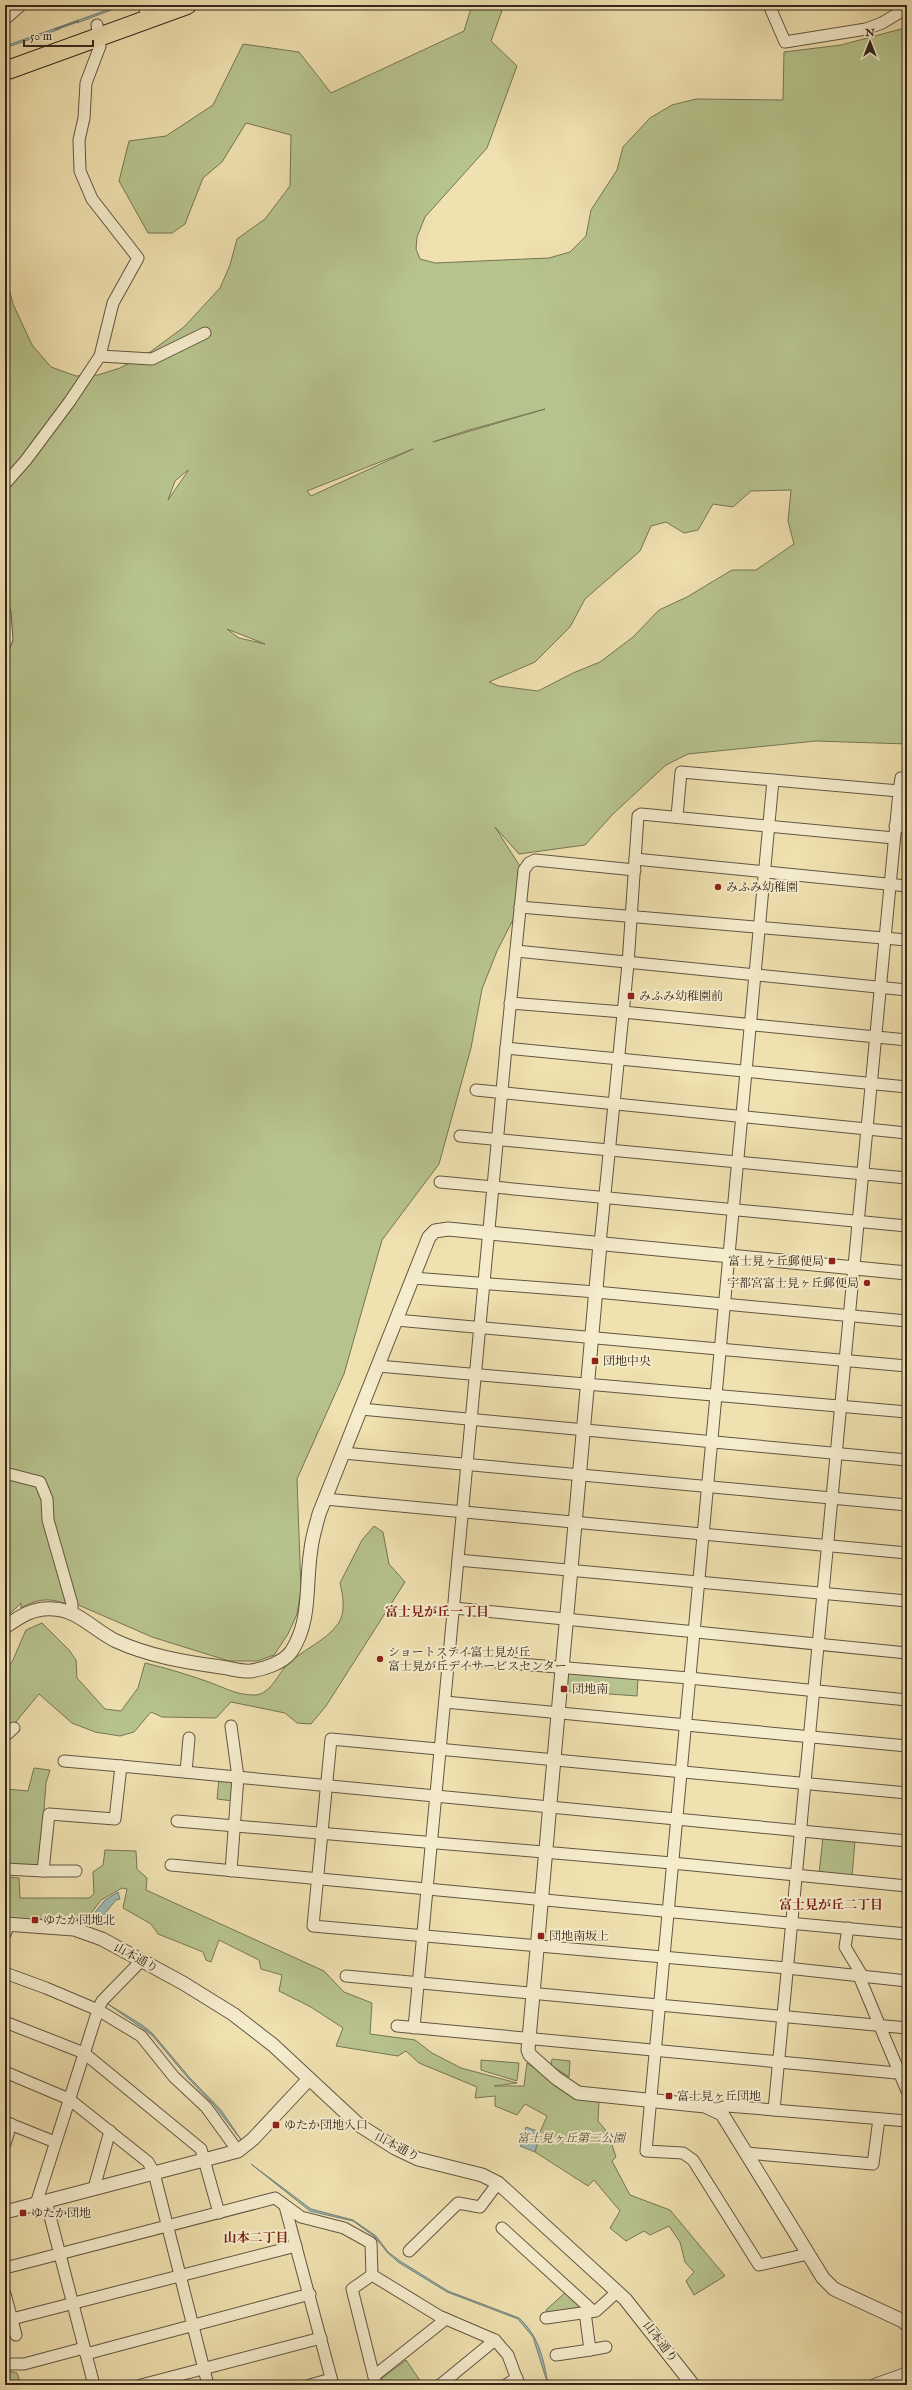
<svg xmlns="http://www.w3.org/2000/svg" width="912" height="2390" font-family="'IM FELL English','Noto Serif JP',serif">
  <style>
    .green { fill: #b7c38d; stroke: #757555; fill-rule: evenodd }
    .water { fill: #9dbbb5; stroke: #738078 }
    .lines { fill: none; stroke-linecap: round; stroke-linejoin: round }
    .stream { stroke: #738078; stroke-width: 2.5 }
    .minor-casing { stroke: #625642; stroke-width: 13 }
    .tertiary-casing { stroke: #625642; stroke-width: 15 }
    .trunk-casing { stroke: #33271d; stroke-width: 20 }
    .minor { stroke: #f5eccc; stroke-width: 11 }
    .tertiary { stroke: #f5eccc; stroke-width: 13 }
    .trunk { stroke: #f0e1b0; stroke-width: 18 }
    .poi-dot { fill: #8f2418; stroke: #f5eccc; stroke-width: 1.5 }
    .labels { text-anchor: middle; dominant-baseline: central; stroke-width: 4; stroke-linejoin: round; paint-order: stroke }
    .poi-label { font-size: 12px; fill: #33271d; stroke: #f5eccc; text-anchor: start }
    .street-label { font-size: 12px; fill: #33271d; stroke: #f5eccc }
    .park-label { font-size: 12px; font-style: italic; fill: #544e39; stroke: #f5eccc }
    .neighbourhood-label { font-size: 13px; font-weight: bold; fill: #7a1f14; stroke: #f5eccc }
  </style>
  <rect width="100%" height="100%" fill="#f0e1b0"/>
  <filter id="stains"><feTurbulence type="fractalNoise" baseFrequency=".005" numOctaves="4"/><feColorMatrix values="0 0 0 0 .2 0 0 0 0 .09 0 0 0 0 .02 0 0 0 .5 -.17"/></filter>
  <radialGradient id="worn" r=".72"><stop offset=".6" stop-color="#630" stop-opacity="0"/><stop offset="1" stop-color="#630" stop-opacity=".3"/></radialGradient>
  <g class="green">
    <path d="M472,5H504L491,41L517,66L487,148L425,217L417,237L416,249L420,259L435,263L549,258L570,252L586,236L591,210L617,170L623,147L650,118L672,105L696,99L783,100L784,52L841,45L901,29L907,25V744L816,741L688,754L666,765L613,814L585,845L519,854L495,827L523,871L516,914L497,951L482,989L471,1048L439,1164L382,1240L344,1374L297,1479L301,1590L297,1614L288,1634L274,1655L257,1661H229L152,1637L67,1600L63,1603C47,1597 35,1600 21,1608V1603L5,1619V273L13,304L32,345L51,367L76,376L98,375L120,368L150,352L184,327L220,288L230,265L237,239L265,219L290,186L291,135L246,123L222,162L203,178L185,224L172,233H148L119,181L129,141L166,136L213,105L243,44L299,52L331,93L464,31ZM545,409L433,442L469,430ZM413,449L311,496L307,491ZM188,470V471L168,500L175,481ZM791,490L788,521L794,544L756,570H732L687,597L659,610L633,637L600,662L573,673L538,691L499,686L489,682L535,662L570,627L585,599L640,551L651,526L666,522L684,533L698,530L713,504L733,507L751,491ZM227,629L265,644L239,638Z"/>
    <path d="M907,786V823L903,822Z"/>
    <path d="M374,1526L383,1532L389,1564L405,1582L326,1706L311,1724L297,1723L285,1713L231,1702L216,1718L162,1717L151,1712L134,1732L120,1736L95,1732L72,1723L39,1694L5,1735V1672L12,1662L26,1630L42,1623L69,1650L76,1660L77,1678L105,1709L121,1711L138,1688L145,1663C166,1668 186,1674 206,1681C221,1686 236,1695 253,1695C269,1696 277,1676 286,1666C301,1650 325,1642 338,1624C346,1613 343,1595 340,1583L362,1540Z"/>
    <path d="M571,1672L638,1678L637,1696L567,1691L568,1674Z"/>
    <path d="M34,1768L50,1770L46,1783L40,1862L35,1866H5V1789L28,1791Z"/>
    <path d="M219,1779L230,1780L235,1785L233,1801L217,1799Z"/>
    <path d="M823,1837L855,1840L852,1877L819,1874Z"/>
    <path d="M105,1850L136,1851L137,1869L147,1878L146,1890L324,1971L344,1992L372,2003L370,2034L415,2040L432,2053L461,2068L517,2083L494,2086H524L527,2063L578,2099L599,2101L598,2121L608,2133L616,2157L612,2161L630,2195L670,2210L725,2276L694,2295L686,2281L694,2272L685,2262L680,2242L669,2226L650,2235L644,2231L626,2241L610,2228L620,2211L594,2180L588,2186L535,2152L540,2132L547,2116L525,2104L517,2115L495,2106V2096L475,2098L477,2087L419,2063L406,2051L398,2056L336,2046L343,2028L311,2007L279,1991L282,1975L261,1969L259,1960L219,1940L211,1962L206,1960L203,1952L158,1934L151,1924L123,1908L127,1889L122,1888L101,1900L83,1924L5,1919V1877L19,1878L20,1898H89L94,1894L93,1872L103,1865Z"/>
    <path d="M552,2059L570,2061L569,2077L551,2065Z"/>
    <path d="M481,2060L519,2063L517,2081L481,2070Z"/>
    <path d="M567,2291L580,2304L578,2309L548,2314L546,2310Z"/>
    <path d="M406,2360L423,2385H381L382,2378Z"/>
    <path d="M5,2370L17,2373L21,2385H5Z"/>
  </g>
  <g class="water">
    <path d="M118,6L119,7L77,23L76,21Z"/>
    <path d="M59,27L60,29L5,48V46Z"/>
    <path d="M118,1892L120,1899L116,1900L97,1923L88,1921L105,1900Z"/>
    <path d="M108,2004L142,2025L152,2033L190,2078L221,2110L242,2141L214,2105L189,2079L152,2035Z"/>
    <path d="M526,2127L540,2132L535,2152L520,2146Z"/>
    <path d="M251,2164L311,2209L353,2220L376,2236L388,2252L400,2261L448,2291L519,2318C539,2336 544,2360 548,2385L533,2337L518,2319L447,2292L398,2262L387,2252L375,2237L353,2221L310,2211Z"/>
  </g>
  <g class="lines">
    <path class="stream" d="M56,29L78,21"/>
    <defs>
      <g id="minor">
        <path d="M144,5L148,19"/>
        <path d="M769,5L785,42L866,29L882,23L907,8"/>
        <path d="M5,19L21,5"/>
        <path d="M100,356L152,359L205,333"/>
        <path d="M5,484L26,460L70,401L100,356L113,303L138,258L92,199L80,171L79,140L84,118L86,83L100,46L97,25"/>
        <path d="M5,613L7,639L5,644"/>
        <path d="M773,780L646,2151L683,2153L693,2160L759,2265L808,2254"/>
        <path d="M899,791L901,778H907"/>
        <path d="M677,816L681,772L899,791L774,2110"/>
        <path d="M895,826L907,827"/>
        <path d="M635,859L907,886"/>
        <path d="M520,907L907,940"/>
        <path d="M516,951L907,990"/>
        <path d="M510,1003L623,1012L907,1040"/>
        <path d="M506,1048L524,870L529,863L535,860L635,870"/>
        <path d="M476,1090L907,1133"/>
        <path d="M460,1136L907,1178"/>
        <path d="M440,1182L907,1226"/>
        <path d="M600,1244L628,964L638,816L641,814L894,838"/>
        <path d="M413,1278L596,1292L907,1321"/>
        <path d="M396,1320L907,1366"/>
        <path d="M378,1366L907,1412"/>
        <path d="M361,1409L907,1460"/>
        <path d="M343,1453L907,1505"/>
        <path d="M5,1473L40,1482L47,1499L48,1520L72,1604V1613"/>
        <path d="M325,1499L907,1553"/>
        <path d="M458,1560L907,1601"/>
        <path d="M454,1608L907,1653"/>
        <path d="M449,1658L689,1678L907,1700"/>
        <path d="M445,1702L907,1746"/>
        <path d="M231,1726L238,1777L231,1871"/>
        <path d="M5,1736L14,1728"/>
        <path d="M64,1761L121,1766"/>
        <path d="M186,1772L189,1738"/>
        <path d="M907,1793L331,1739L313,1926L787,1968L907,1981"/>
        <path d="M177,1821L672,1863L907,1886"/>
        <path d="M171,1865L907,1934"/>
        <path d="M5,1869L43,1871L49,1814L115,1819L121,1766L907,1841"/>
        <path d="M43,1871H76"/>
        <path d="M848,1928L845,1947L863,1977"/>
        <path d="M5,1934L9,1924"/>
        <path d="M5,1973L46,1988L98,2010L141,2036L174,2077L206,2107L238,2151"/>
        <path d="M346,1976L907,2028"/>
        <path d="M859,1976L907,2091"/>
        <path d="M5,2022L84,2053L201,2149L219,2213"/>
        <path d="M397,2026L907,2074"/>
        <path d="M414,2028L506,1048L907,1087"/>
        <path d="M5,2072L69,2099L148,2162L154,2173L208,2385"/>
        <path d="M716,2109L727,2106L907,2121"/>
        <path d="M5,2122L55,2142"/>
        <path d="M5,2144L11,2124"/>
        <path d="M746,2153L873,2164L879,2119"/>
        <path d="M94,2188L110,2131"/>
        <path d="M46,2201L94,2385"/>
        <path d="M36,2204L98,2010L102,2001L141,1961"/>
        <path d="M285,2206L333,2385"/>
        <path d="M502,2228L593,2311"/>
        <path d="M409,2251L458,2203L480,2207L498,2183"/>
        <path d="M5,2268L275,2198L301,2217L344,2228L371,2243L372,2275L439,2316L495,2340L508,2355L519,2385"/>
        <path d="M372,2275L352,2289L376,2385"/>
        <path d="M5,2294L16,2335"/>
        <path d="M585,2312L590,2350L606,2347"/>
        <path d="M546,2318L596,2311L617,2292"/>
        <path d="M12,2319L296,2246"/>
        <path d="M86,2354L310,2294"/>
        <path d="M556,2355L590,2350"/>
        <path d="M12,2364H24L84,2348"/>
        <path d="M374,2376L446,2319"/>
        <path d="M141,2385L321,2338"/>
        <path d="M310,2385L331,2379"/>
        <path d="M440,2385L495,2340"/>
        <path d="M506,2385L517,2378"/>
      </g>
      <g id="tertiary">
        <path d="M600,1244L528,2050L530,2055L556,2078L578,2093L705,2106L722,2114L823,2278L834,2289L903,2321L907,2325"/>
        <path d="M5,1627C21,1616 34,1607 54,1609C78,1610 95,1631 116,1641C149,1656 184,1662 221,1667C230,1668 241,1672 251,1671C263,1669 283,1663 291,1652C312,1620 305,1585 311,1549C312,1538 316,1526 319,1514L429,1237L435,1231L448,1229L907,1273"/>
        <path d="M5,1924L74,1929L102,1939L183,1983L233,2014L273,2045L359,2125L395,2148L418,2159L482,2175L498,2183L625,2299L693,2385"/>
        <path d="M5,2212L238,2151L253,2139L309,2079"/>
        <path d="M876,2385L907,2374"/>
      </g>
      <path id="trunk" d="M5,71L187,5"/>
    </defs>
    <use href="#minor" class="minor-casing"/>
    <use href="#tertiary" class="tertiary-casing"/>
    <use href="#trunk" class="trunk-casing"/>
    <use href="#minor" class="minor"/>
    <use href="#tertiary" class="tertiary"/>
    <use href="#trunk" class="trunk"/>
  </g>
  <g class="poi-dot">
    <circle cx="718" cy="887" r="4"/>
    <rect x="627" y="992" width="8" height="8" rx="2"/>
    <rect x="828" y="1257" width="8" height="8" rx="2"/>
    <circle cx="867" cy="1283" r="4"/>
    <rect x="591" y="1357" width="8" height="8" rx="2"/>
    <circle cx="380" cy="1659" r="4"/>
    <rect x="560" y="1685" width="8" height="8" rx="2"/>
    <rect x="31" y="1916" width="8" height="8" rx="2"/>
    <rect x="537" y="1932" width="8" height="8" rx="2"/>
    <rect x="665" y="2092" width="8" height="8" rx="2"/>
    <rect x="272" y="2121" width="8" height="8" rx="2"/>
    <rect x="19" y="2209" width="8" height="8" rx="2"/>
  </g>
  <g class="labels">
    <g class="poi-label">
      <text x="726" y="887">みふみ幼稚園</text>
      <text x="639" y="996">みふみ幼稚園前</text>
      <text x="824" y="1261" text-anchor="end">富士見ヶ丘郵便局</text>
      <text x="859" y="1283" text-anchor="end">宇都宮富士見ヶ丘郵便局</text>
      <text x="603" y="1361">団地中央</text>
      <text x="388" y="1652">ショートステイ富士見が丘<tspan x="388" dy="14">富士見が丘デイサービスセンター</tspan></text>
      <text x="572" y="1689">団地南</text>
      <text x="43" y="1920">ゆたか団地北</text>
      <text x="549" y="1936">団地南坂上</text>
      <text x="677" y="2096">富士見ヶ丘団地</text>
      <text x="284" y="2125">ゆたか団地入口</text>
      <text x="31" y="2213">ゆたか団地</text>
    </g>
    <g class="street-label">
      <text transform="translate(136 1958) rotate(29)">山本通り</text>
      <text transform="translate(397 2147) rotate(28)">山本通り</text>
      <text transform="translate(660 2342) rotate(53)">山本通り</text>
    </g>
    <g class="park-label">
      <text x="571" y="2138">富士見ヶ丘第二公園</text>
    </g>
    <g class="neighbourhood-label">
      <text x="437" y="1612">富士見が丘一丁目</text>
      <text x="831" y="1905">富士見が丘二丁目</text>
      <text x="256" y="2238">山本二丁目</text>
    </g>
  </g>
  <rect width="912" height="2390" fill="none" stroke="#f0e1b0" stroke-width="20"/>
  <rect x="6" y="6" width="900" height="2378" fill="none" stroke="#33271d" stroke-width="2"/>
  <rect x="10" y="10" width="892" height="2370" fill="none" stroke="#33271d"/>
  <g transform="translate(870 42)" stroke="#f5eccc" stroke-width="3" paint-order="stroke">
  <path d="M0-3L7 15L0 10L-7 15Z" fill="#33271d"/>
  <text y="-6" font-size="11" font-weight="bold" text-anchor="middle" fill="#33271d">N</text>
  </g>
  <path d="M24 40v6h69v-6" fill="none" stroke="#33271d" stroke-width="2"/>
  <text x="30" y="40" font-size="12" fill="#33271d" stroke="#f5eccc" stroke-width="3" paint-order="stroke">50 m</text>
  <rect width="100%" height="100%" filter="url(#stains)"/>
  <rect width="100%" height="100%" fill="url(#worn)"/>
</svg>
